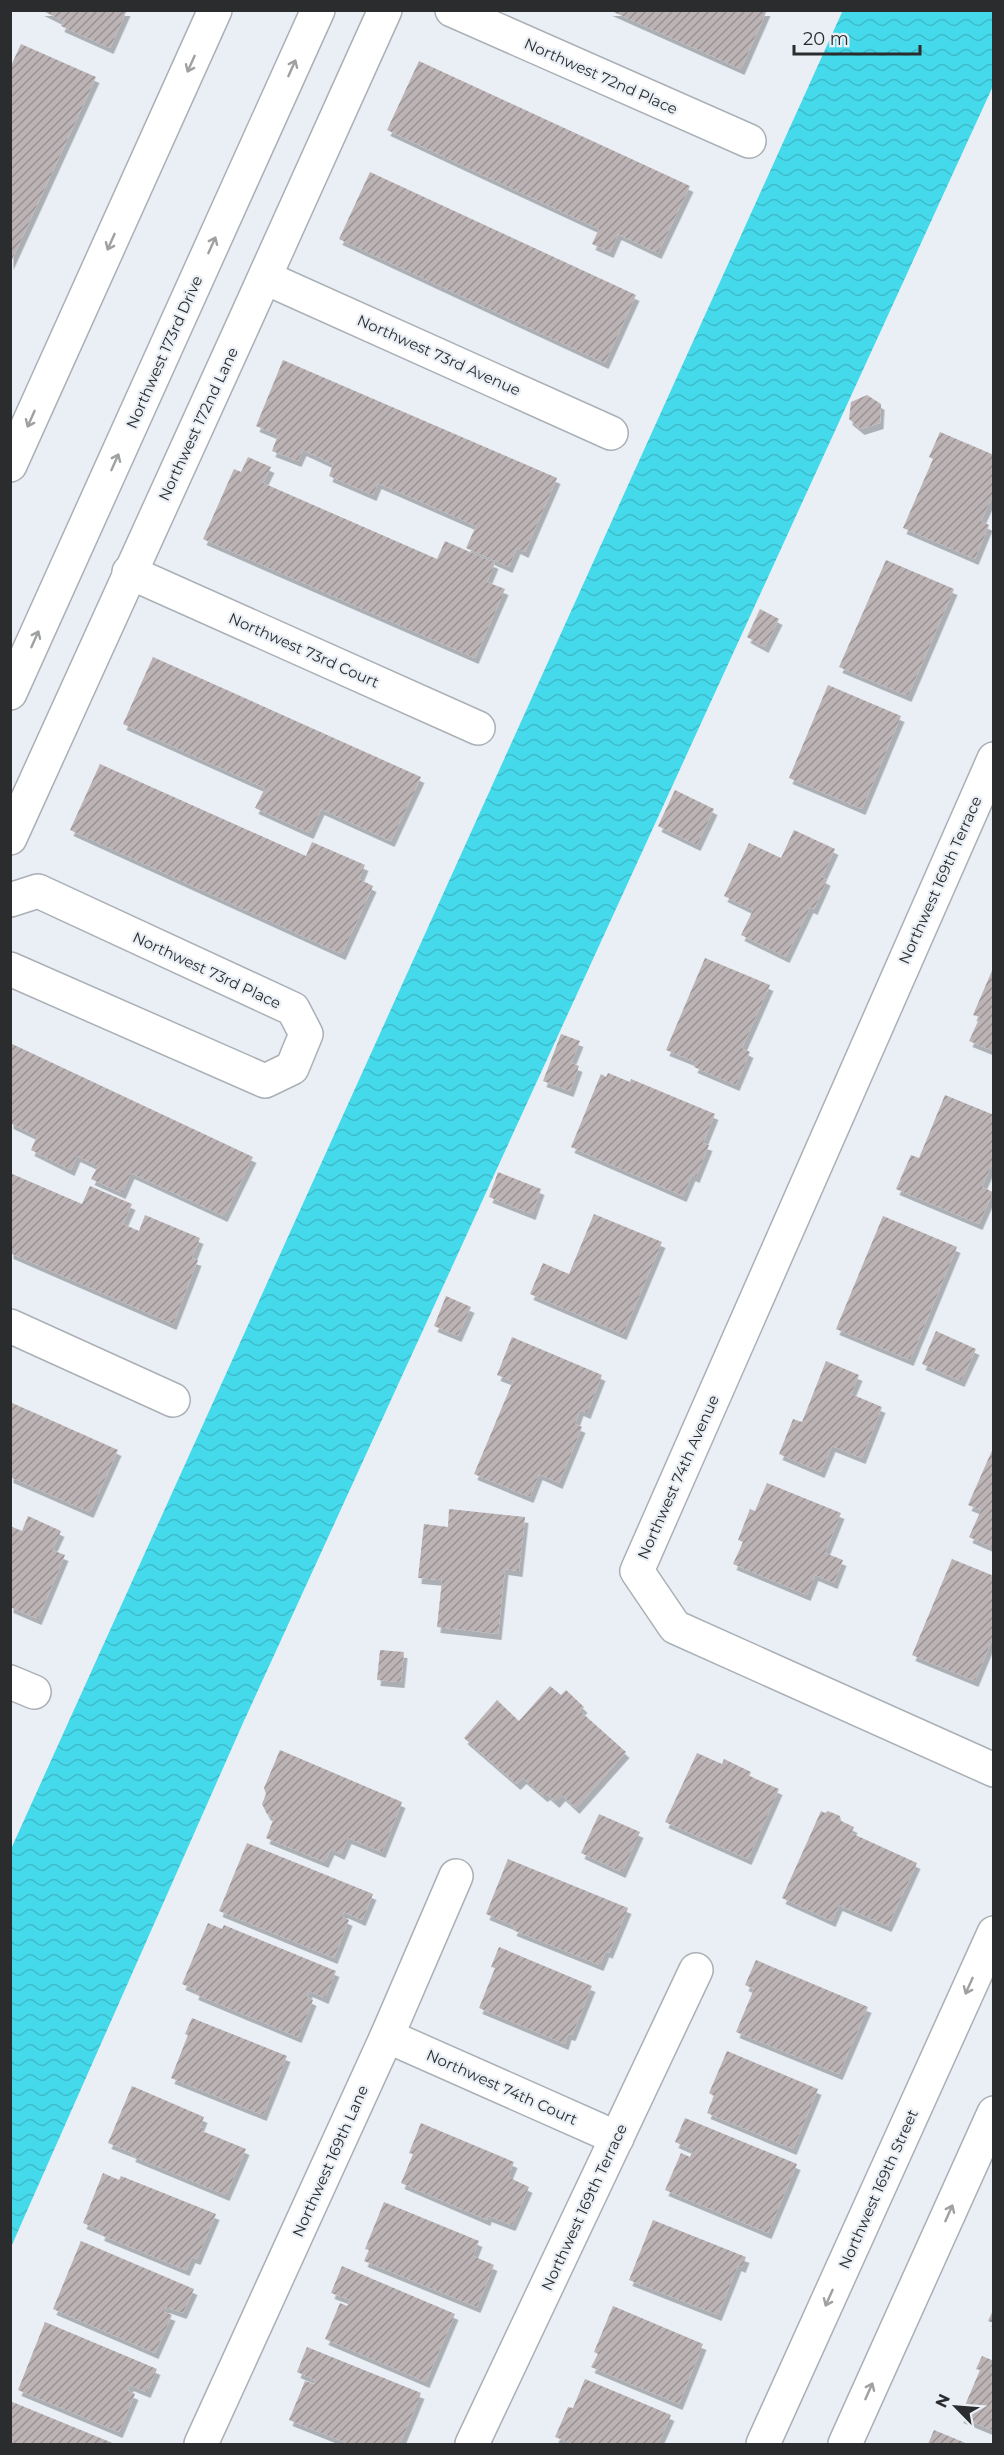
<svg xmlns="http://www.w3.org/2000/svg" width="1004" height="2455" font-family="Montserrat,sans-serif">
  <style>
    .water { fill: url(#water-waves) }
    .building { fill: url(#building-hatch); filter: url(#shadow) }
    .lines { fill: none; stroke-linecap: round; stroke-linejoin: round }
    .minor-casing { stroke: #aab0b6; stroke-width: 36 }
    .minor { stroke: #fff; stroke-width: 33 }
    .oneway { stroke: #9fa0a1 }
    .labels { text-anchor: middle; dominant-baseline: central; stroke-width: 4.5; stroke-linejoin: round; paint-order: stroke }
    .street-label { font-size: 15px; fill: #2a2c2e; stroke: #e9eff5 }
  </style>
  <defs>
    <pattern id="water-waves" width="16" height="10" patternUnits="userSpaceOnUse" patternTransform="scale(1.5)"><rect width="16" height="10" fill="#45daeb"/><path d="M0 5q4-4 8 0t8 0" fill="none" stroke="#3dbbca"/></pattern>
    <pattern id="building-hatch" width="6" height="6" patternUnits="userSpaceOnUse" patternTransform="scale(1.5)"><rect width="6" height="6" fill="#bcb3b5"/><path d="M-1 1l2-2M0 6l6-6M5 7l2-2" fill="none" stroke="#999294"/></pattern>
    <filter id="shadow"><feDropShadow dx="3.5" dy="6" stdDeviation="0" flood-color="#0004"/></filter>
  </defs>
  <rect width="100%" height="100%" fill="#e9eff5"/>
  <path class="water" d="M843,10L993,11V86L243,1723L11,2247V1849Z"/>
  <g class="building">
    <path d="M41,10H127L110,48L61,26L63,21Z"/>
    <path d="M609,10H767L741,69Z"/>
    <path d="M21,44L96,77L10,264V68Z"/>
    <path d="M419,61L690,186L658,253L618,234L610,252L592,244L599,229L387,130Z"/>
    <path d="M370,172L636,295L605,363L339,239Z"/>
    <path d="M283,360L557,478L525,552L517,548L509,567L466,548L476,526L378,483L373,495L329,476L333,464L303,450L298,461L272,451L278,435L256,426Z"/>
    <path d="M867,395L881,404L880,423L861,429L849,419L851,402Z"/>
    <path d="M940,432L994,455V493L981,521L989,525L975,559L903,528L933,459L929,457Z"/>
    <path d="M248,457L271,467L263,483L437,559L445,541L495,563L487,582L505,589L475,658L203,539L234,469L241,472Z"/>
    <path d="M886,560L954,589L908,696L839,667Z"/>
    <path d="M760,609L779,619L765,647L747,637Z"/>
    <path d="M153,657L421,777L391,841L321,809L310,833L255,808L265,788L123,724Z"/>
    <path d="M828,685L901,716L862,809L789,778Z"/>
    <path d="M100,764L306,856L312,842L365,865L359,879L373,886L342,954L70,830Z"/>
    <path d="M675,790L714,809L697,845L658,826Z"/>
    <path d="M794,830L835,849L822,877L827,880L814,909L810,907L786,957L741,935L753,910L724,896L749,843L781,858Z"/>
    <path d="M705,958L770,985L742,1048L750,1052L736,1085L694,1067L696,1062L666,1050Z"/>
    <path d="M994,966V1051L969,1041L980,1017L973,1015Z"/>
    <path d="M561,1034L580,1041L571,1063L579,1066L570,1091L543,1081Z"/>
    <path d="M10,1043L253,1157L224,1216L131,1173L122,1193L91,1179L98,1166L77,1156L71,1170L31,1150L37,1136L10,1123Z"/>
    <path d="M608,1073L630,1082L631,1079L715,1114L703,1143L709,1145L696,1177L692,1175L683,1196L571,1147L601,1074L606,1077Z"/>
    <path d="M945,1095L994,1115V1160L982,1187L993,1192L979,1224L896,1189L911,1155L919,1158Z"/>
    <path d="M498,1172L541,1189L532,1214L489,1197Z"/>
    <path d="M10,1173L82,1204L90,1186L132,1204L123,1224L139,1231L145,1215L200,1238L192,1258L198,1260L173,1324L10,1253Z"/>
    <path d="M594,1214L662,1242L623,1334L530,1294L543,1263L569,1274Z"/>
    <path d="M883,1216L957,1247L910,1360L836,1329Z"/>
    <path d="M446,1296L471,1307L458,1336L434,1326Z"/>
    <path d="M936,1331L976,1349L961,1381L922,1364Z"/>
    <path d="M512,1337L602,1375L587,1413L580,1410L575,1424L582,1427L559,1483L539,1474L530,1497L474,1474L513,1381L497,1375Z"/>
    <path d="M826,1361L859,1375L851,1394L882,1407L862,1458L832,1446L821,1472L779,1454L793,1419L802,1422Z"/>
    <path d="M10,1402L118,1450L90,1512L10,1477Z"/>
    <path d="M994,1446V1548L969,1537L981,1510L968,1505Z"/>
    <path d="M767,1483L841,1513L825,1553L843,1560L834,1583L815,1575L807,1595L733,1564L743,1542L738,1540L750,1509L755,1511Z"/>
    <path d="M449,1509L525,1517L519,1571L505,1569L498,1634L437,1627L442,1580L418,1578L424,1524L448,1527Z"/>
    <path d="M28,1516L61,1531L52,1550L65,1555L38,1619L10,1607V1526L22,1531Z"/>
    <path d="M952,1559L994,1576V1635L975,1681L912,1655Z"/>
    <path d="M380,1650L404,1652L401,1682L377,1680Z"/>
    <path d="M550,1686L561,1695L566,1690L584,1707L580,1711L626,1752L576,1808L562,1795L556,1802L547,1794L544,1796L523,1778L517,1784L464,1738L497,1700L519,1721Z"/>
    <path d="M280,1750L402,1802L382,1852L348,1838L341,1854L331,1849L325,1862L266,1838L274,1818L267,1814L262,1804L266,1794L264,1788Z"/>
    <path d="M697,1753L722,1764L724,1759L751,1772L749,1776L779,1789L748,1859L665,1822Z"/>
    <path d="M821,1811L825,1813L828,1811L840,1816L841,1821L854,1827L851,1833L917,1863L888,1926L839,1905L832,1921L782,1898Z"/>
    <path d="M599,1814L640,1832L622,1872L581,1853Z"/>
    <path d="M247,1843L373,1894L362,1920L344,1912L342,1917L349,1920L334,1958L219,1911Z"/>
    <path d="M508,1859L628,1908L609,1953L606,1951L600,1965L513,1930L515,1926L486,1914Z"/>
    <path d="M208,1923L222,1929L224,1925L336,1971L325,1998L309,1991L307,1997L313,2000L298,2037L195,1994L196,1990L182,1984Z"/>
    <path d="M499,1947L592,1986L572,2035L568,2034L565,2044L479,2008L495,1968L491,1967Z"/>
    <path d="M756,1960L868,2007L839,2074L736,2032L754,1989L745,1985Z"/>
    <path d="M192,2018L287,2056L263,2115L171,2078L188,2035L185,2034Z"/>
    <path d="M727,2051L818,2089L793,2149L707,2113L714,2096L709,2093Z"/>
    <path d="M132,2086L204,2117L200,2127L203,2128L202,2131L246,2149L226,2195L132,2156L133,2153L108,2143Z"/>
    <path d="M685,2118L797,2164L768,2233L665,2190L681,2153L690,2157L693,2150L675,2142Z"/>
    <path d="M421,2123L514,2162L508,2177L529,2187L512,2225L488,2216L487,2220L401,2183L413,2154L409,2153Z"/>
    <path d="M103,2173L119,2180L121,2176L216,2214L197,2259L192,2257L186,2270L101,2235L102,2231L83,2223Z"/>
    <path d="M384,2202L479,2241L473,2256L494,2265L477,2307L364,2261L369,2250L365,2249Z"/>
    <path d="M653,2220L746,2257L742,2267L738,2265L718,2315L629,2280Z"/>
    <path d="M81,2241L194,2289L183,2313L166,2307L164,2312L172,2315L155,2353L53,2309Z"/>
    <path d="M342,2266L455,2314L426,2382L325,2339L340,2303L347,2306L350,2300L331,2293Z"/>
    <path d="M613,2306L703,2344L679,2404L591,2367L598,2354L594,2352Z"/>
    <path d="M994,2308V2323L988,2321Z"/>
    <path d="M45,2322L157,2369L147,2392L130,2385L128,2391L135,2394L119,2432L18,2390Z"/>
    <path d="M307,2347L421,2393L400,2444H349L289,2420L305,2381L314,2384L315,2380L297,2372Z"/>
    <path d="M982,2356L994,2361V2431L960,2417L980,2370L976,2369Z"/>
    <path d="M585,2379L671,2415L658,2444H574L555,2437L568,2407L573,2408Z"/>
    <path d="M10,2401L115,2444H10Z"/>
    <path d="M934,2430L968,2444H928Z"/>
  </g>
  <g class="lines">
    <defs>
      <g id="minor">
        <path d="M452,10L749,141"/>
        <path d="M266,278L611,433"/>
        <path d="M10,465L215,10"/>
        <path d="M129,572L478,728"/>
        <path d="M10,693L318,10"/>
        <path d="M994,759L637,1571L675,1627L994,1770"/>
        <path d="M10,838C134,561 262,287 385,10"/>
        <path d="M10,900L38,891L293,1009L306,1034L292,1068L265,1081L10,969"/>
        <path d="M10,1326L173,1400"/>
        <path d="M10,1682L34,1692"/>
        <path d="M387,2036L617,2138"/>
        <path d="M201,2444L387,2036L456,1876"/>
        <path d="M472,2444L696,1970"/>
        <path d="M763,2444L994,1933"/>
        <path d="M845,2444L994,2113"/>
      </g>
    </defs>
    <use href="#minor" class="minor-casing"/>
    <use href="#minor" class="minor"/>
  </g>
  <defs><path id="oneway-shaft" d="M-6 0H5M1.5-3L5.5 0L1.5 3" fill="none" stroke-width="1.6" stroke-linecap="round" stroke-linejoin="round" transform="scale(1.5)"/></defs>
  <g class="oneway">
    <use href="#oneway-shaft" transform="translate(191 64) rotate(114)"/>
    <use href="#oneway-shaft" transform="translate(292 68) rotate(-66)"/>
    <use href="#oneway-shaft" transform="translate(111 242) rotate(114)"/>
    <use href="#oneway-shaft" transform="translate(212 245) rotate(-66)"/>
    <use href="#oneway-shaft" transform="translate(31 419) rotate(114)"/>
    <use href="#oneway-shaft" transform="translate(115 462) rotate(-66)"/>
    <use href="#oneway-shaft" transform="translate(35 639) rotate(-66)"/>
    <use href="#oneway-shaft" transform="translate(969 1986) rotate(114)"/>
    <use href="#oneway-shaft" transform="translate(949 2213) rotate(-66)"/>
    <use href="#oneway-shaft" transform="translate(829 2298) rotate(114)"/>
    <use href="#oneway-shaft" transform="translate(869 2391) rotate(-66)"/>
  </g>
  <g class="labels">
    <g class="street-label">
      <text transform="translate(601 76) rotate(24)">Northwest 72nd Place</text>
      <text transform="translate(164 352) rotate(-66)">Northwest 173rd Drive</text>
      <text transform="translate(439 355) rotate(24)">Northwest 73rd Avenue</text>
      <text transform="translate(198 424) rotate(-65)">Northwest 172nd Lane</text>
      <text transform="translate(304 650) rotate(24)">Northwest 73rd Court</text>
      <text transform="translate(940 880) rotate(-66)">Northwest 169th Terrace</text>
      <text transform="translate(207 970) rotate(25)">Northwest 73rd Place</text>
      <text transform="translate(678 1477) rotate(-66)">Northwest 74th Avenue</text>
      <text transform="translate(502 2087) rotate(24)">Northwest 74th Court</text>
      <text transform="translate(330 2161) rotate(-66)">Northwest 169th Lane</text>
      <text transform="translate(878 2189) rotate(-66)">Northwest 169th Street</text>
      <text transform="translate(584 2207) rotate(-65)">Northwest 169th Terrace</text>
    </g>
  </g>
  <rect width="1004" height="2455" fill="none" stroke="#2a2c2e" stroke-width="24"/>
  <g transform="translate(956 2407) rotate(295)" stroke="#e9eff5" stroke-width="4.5" paint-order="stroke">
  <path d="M0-4.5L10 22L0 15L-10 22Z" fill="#2a2c2e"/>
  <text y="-9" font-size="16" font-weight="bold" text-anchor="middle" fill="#2a2c2e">N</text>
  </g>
  <path d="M794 45v9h126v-9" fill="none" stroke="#2a2c2e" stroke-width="3"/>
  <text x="803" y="45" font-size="18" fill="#2a2c2e" stroke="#e9eff5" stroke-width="4.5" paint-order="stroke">20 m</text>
</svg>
